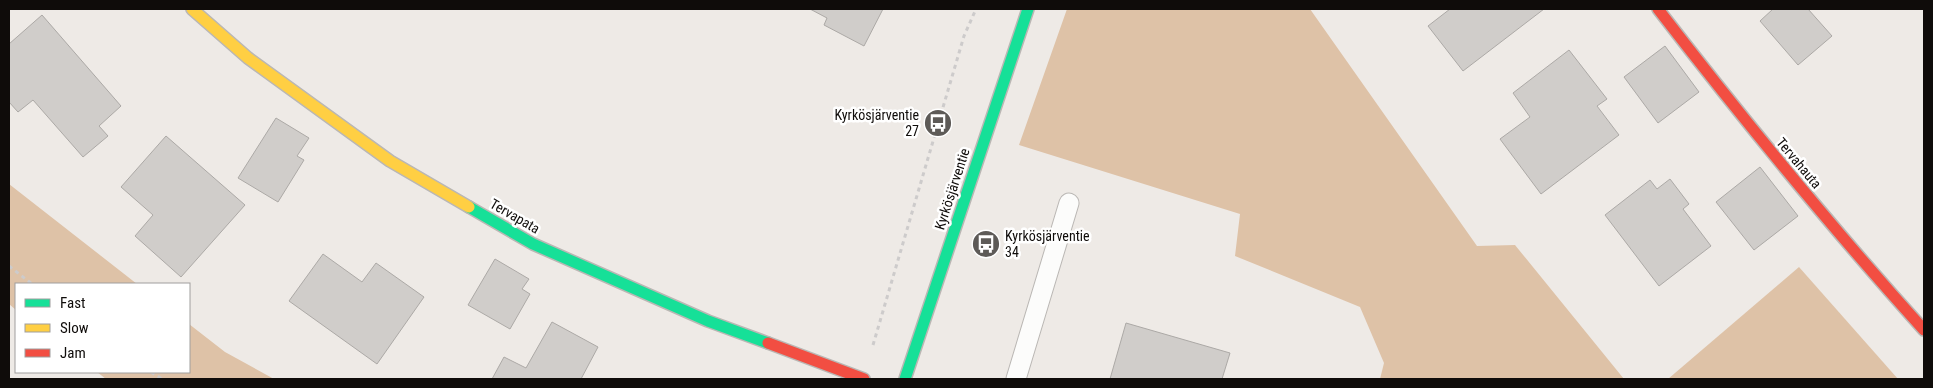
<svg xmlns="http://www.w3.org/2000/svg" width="1933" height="388" font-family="'Roboto Condensed',sans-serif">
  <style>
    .forest { fill: #dec2a7 }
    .building { fill: #d0cdca; stroke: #aca9a6 }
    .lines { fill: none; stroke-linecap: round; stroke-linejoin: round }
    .lane-casing { stroke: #bab7b4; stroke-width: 21 }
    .fast-casing { stroke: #bab7b4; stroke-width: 14 }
    .slow-casing { stroke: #bab7b4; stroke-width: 14 }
    .jam-casing { stroke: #bab7b4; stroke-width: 14 }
    .path { stroke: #cdcbcb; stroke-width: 3; stroke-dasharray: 4 4; stroke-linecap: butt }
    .lane { stroke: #fcfcfb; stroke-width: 19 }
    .fast { stroke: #16e098; stroke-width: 11 }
    .slow { stroke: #ffcf43; stroke-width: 11 }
    .jam { stroke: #f24e42; stroke-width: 11 }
    .labels { text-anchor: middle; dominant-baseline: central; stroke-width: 5; stroke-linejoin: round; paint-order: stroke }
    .poi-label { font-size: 14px; fill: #0f0c0a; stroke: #fff; text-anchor: end }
    .street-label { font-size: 14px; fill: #0f0c0a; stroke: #fff }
  </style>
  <rect width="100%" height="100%" fill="#eeeae6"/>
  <g class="forest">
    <path d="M1067,9H1310L1477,246L1515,245L1624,379H1380L1384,363L1360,307L1235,256L1240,214L1019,145Z"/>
    <path d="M9,184L137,284H16V310L9,304Z"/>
    <path d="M1799,267L1898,379H1668Z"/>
    <path d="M189,324L225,352L274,379H106L97,372H189Z"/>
  </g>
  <g class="building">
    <path d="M810,9H883L864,46L824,25L827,18Z"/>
    <path d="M1450,9H1544L1463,71L1428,26Z"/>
    <path d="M1773,9H1808L1832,36L1798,65L1760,21Z"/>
    <path d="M42,15L121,106L99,126L108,136L83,157L33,100L18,112L9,102V44Z"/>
    <path d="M1665,46L1699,92L1658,123L1624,77Z"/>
    <path d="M1569,50L1607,99L1597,106L1619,135L1541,194L1500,139L1530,117L1513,93Z"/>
    <path d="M276,118L309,138L297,156L304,160L278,202L238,178Z"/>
    <path d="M166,136L245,205L181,277L135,236L153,215L121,187Z"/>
    <path d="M1760,167L1798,216L1754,250L1716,202Z"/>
    <path d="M1670,179L1689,204L1683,209L1711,246L1659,286L1605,215L1650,180L1657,189Z"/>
    <path d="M323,254L362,282L376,263L424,297L377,364L289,301Z"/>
    <path d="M495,259L529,279L522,289L530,294L510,329L468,305Z"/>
    <path d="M552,322L598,347L581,379H492L504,357L526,368Z"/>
    <path d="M1126,323L1230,353L1222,379H1110Z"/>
  </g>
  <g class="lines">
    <defs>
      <path id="lane" d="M1016,379L1069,203"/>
      <g id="fast">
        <path d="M469,207L533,244L708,321L768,343"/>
        <path d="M905,379L1028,9"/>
      </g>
      <path id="slow" d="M192,9L248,58L390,161L469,207"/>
      <g id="jam">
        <path d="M1658,9C1743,119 1831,227 1924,330"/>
        <path d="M768,343L864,379"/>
      </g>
    </defs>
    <use href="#lane" class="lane-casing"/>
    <use href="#fast" class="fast-casing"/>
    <use href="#slow" class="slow-casing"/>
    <use href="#jam" class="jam-casing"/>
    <g class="path">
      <path d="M9,266L32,284"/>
      <path d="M873,345L964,36L976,9"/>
      <path d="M151,372L162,379"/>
    </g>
    <use href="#lane" class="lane"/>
    <use href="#fast" class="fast"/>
    <use href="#slow" class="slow"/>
    <use href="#jam" class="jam"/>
  </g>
  <defs>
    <symbol id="bus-disc" viewBox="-11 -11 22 22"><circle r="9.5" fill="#5d5a57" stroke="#fff"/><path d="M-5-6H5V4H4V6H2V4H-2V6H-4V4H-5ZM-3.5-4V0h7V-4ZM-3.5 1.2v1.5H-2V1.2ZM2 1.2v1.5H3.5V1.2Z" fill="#fff"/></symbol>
  </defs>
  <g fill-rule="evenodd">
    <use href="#bus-disc" x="922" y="107" width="32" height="32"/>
    <use href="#bus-disc" x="970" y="228" width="32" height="32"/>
  </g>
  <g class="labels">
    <g class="poi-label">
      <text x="919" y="115">Kyrkösjärventie<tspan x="919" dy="16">27</tspan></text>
      <text x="1005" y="236" text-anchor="start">Kyrkösjärventie<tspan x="1005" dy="16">34</tspan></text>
    </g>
    <g class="street-label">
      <text transform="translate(1799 163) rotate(50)">Tervahauta</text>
      <text transform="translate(952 189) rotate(-72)">Kyrkösjärventie</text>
      <text transform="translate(515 216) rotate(30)">Tervapata</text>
    </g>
  </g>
  <rect width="1933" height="388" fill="none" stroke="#0f0c0a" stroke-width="20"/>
  <rect x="15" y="283" width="175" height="90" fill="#ffffff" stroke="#9f9e9d"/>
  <rect x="25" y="299" width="25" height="8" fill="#16e098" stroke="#9f9e9d"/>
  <text x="60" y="308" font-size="15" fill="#0f0c0a">Fast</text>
  <rect x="25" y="324" width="25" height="8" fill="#ffcf43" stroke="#9f9e9d"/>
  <text x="60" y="333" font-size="15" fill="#0f0c0a">Slow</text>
  <rect x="25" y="349" width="25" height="8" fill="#f24e42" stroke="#9f9e9d"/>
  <text x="60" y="358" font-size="15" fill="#0f0c0a">Jam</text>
</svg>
